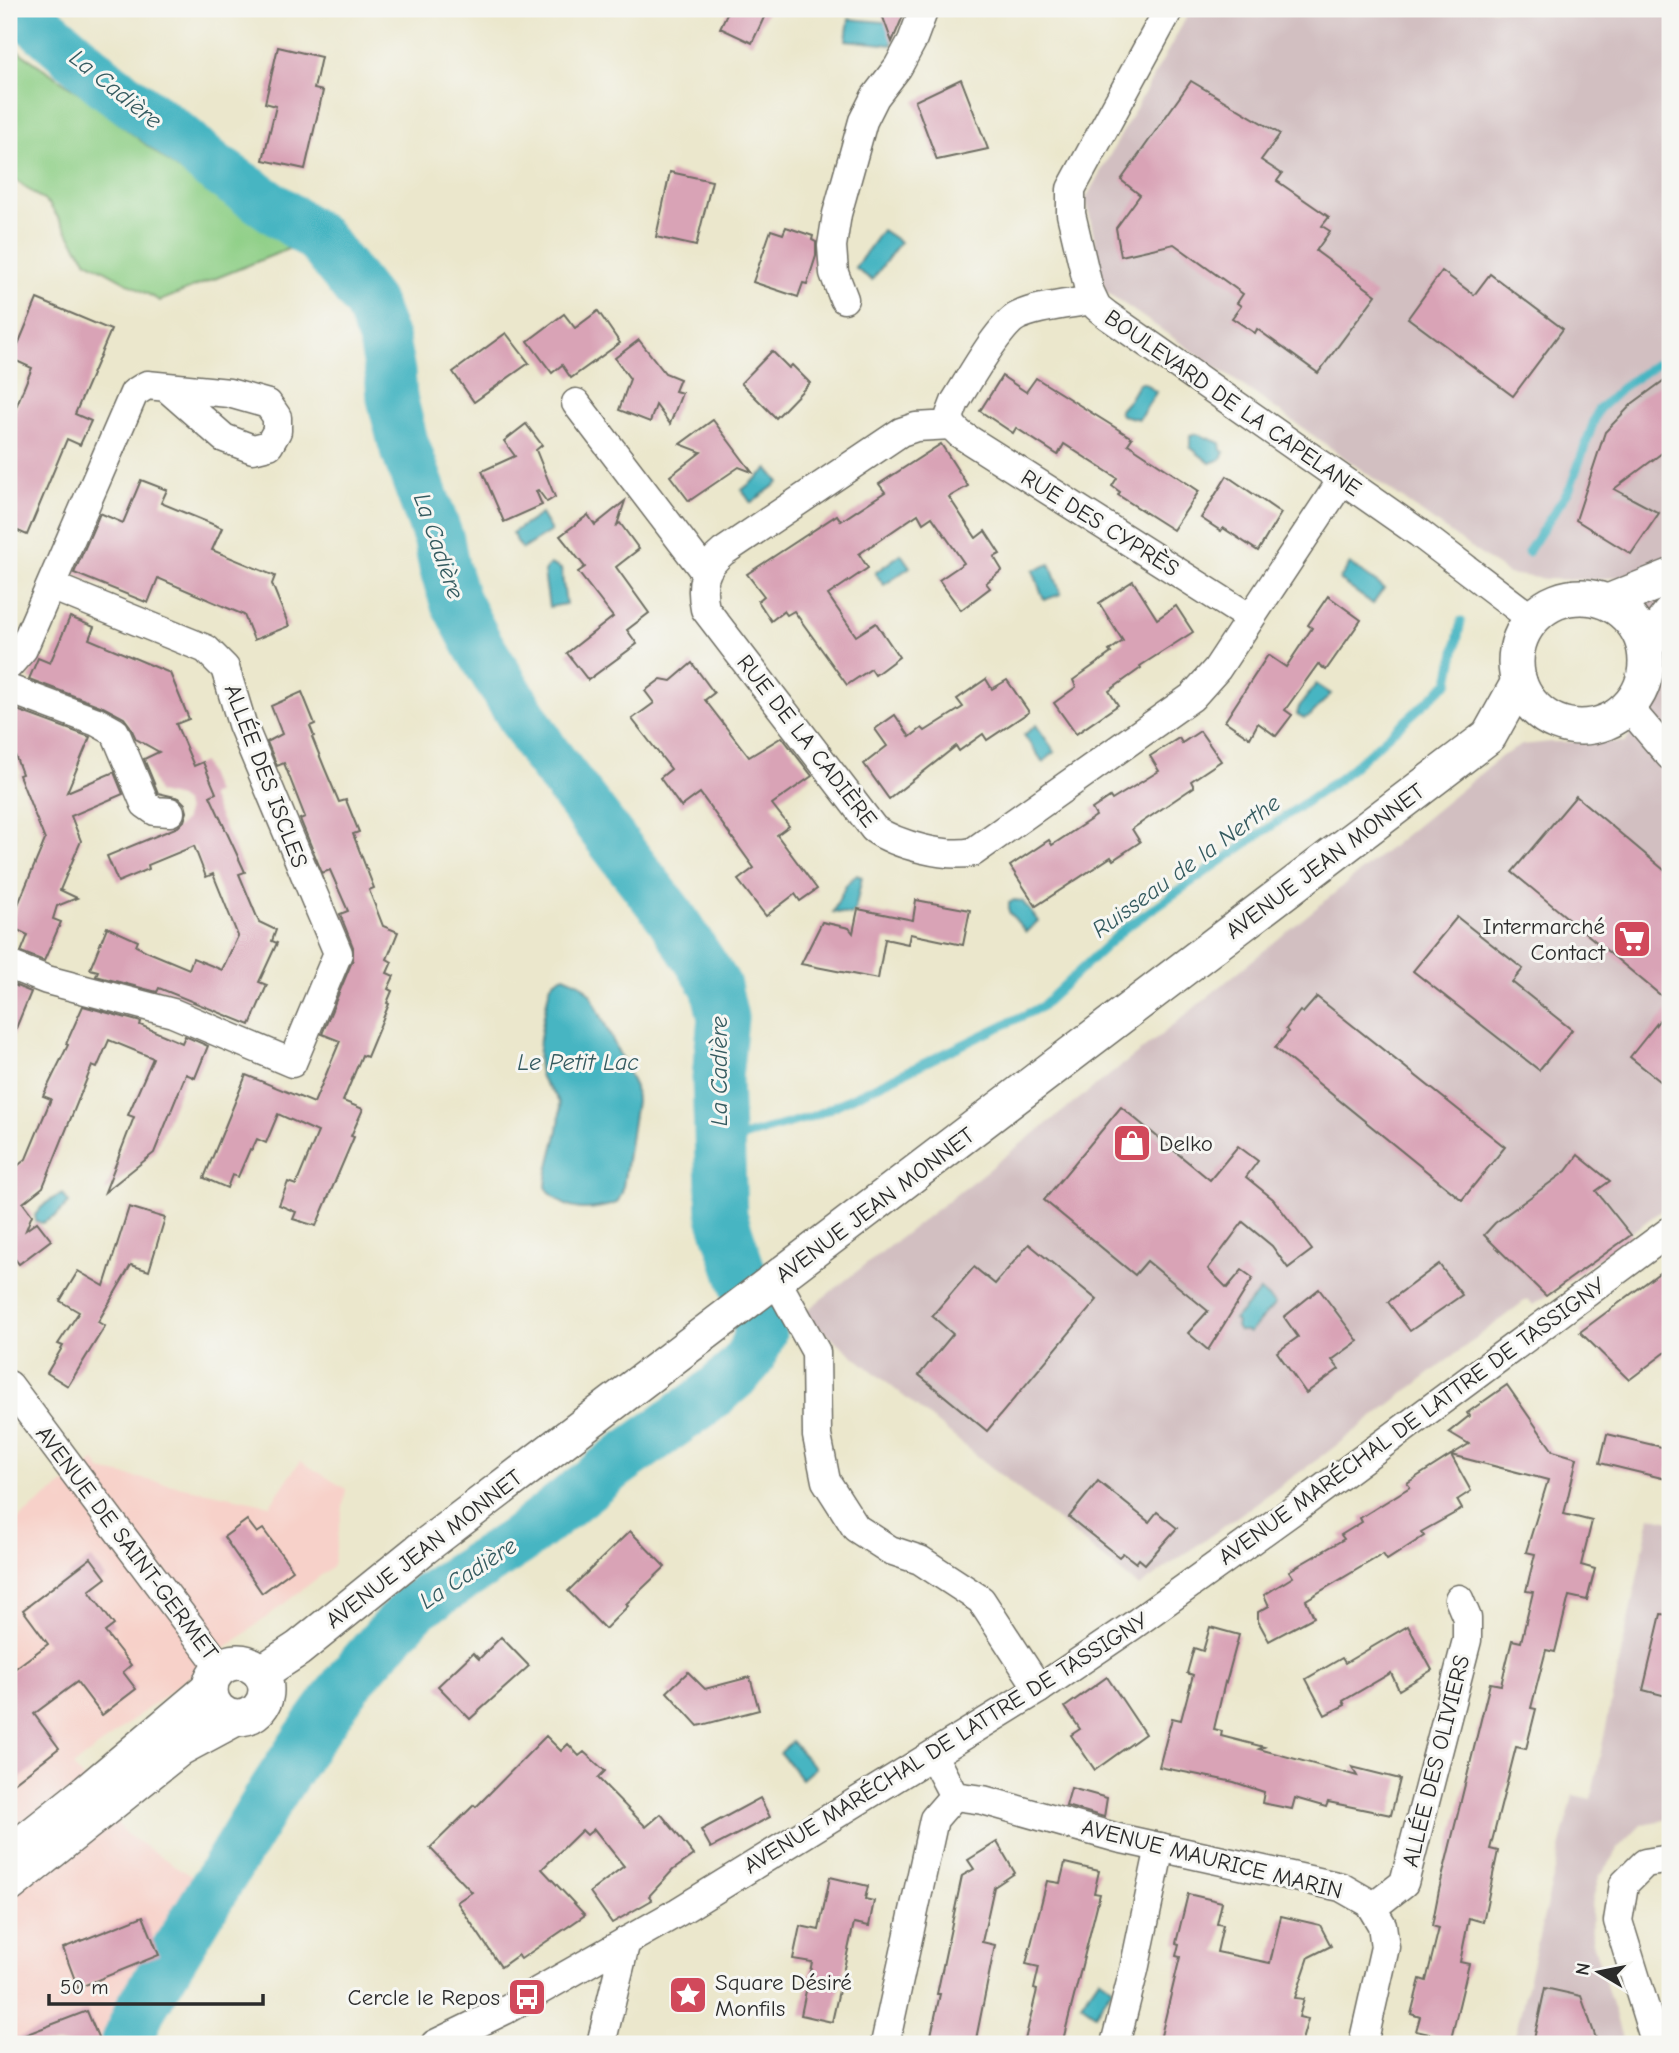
<svg xmlns="http://www.w3.org/2000/svg" width="1679" height="2053" font-family="'Comic Neue',sans-serif">
  <style>
    .built { fill: #f7d1c9 }
    .industrial { fill: #d2bfc1 }
    .green { fill: #8ecf86; stroke: #5c7d58; stroke-width: 2 }
    .water { fill: #47b5c2; stroke: #397076; stroke-width: 2 }
    .lines { fill: none; stroke-linecap: round; stroke-linejoin: round }
    .stream { stroke: #47b5c2; stroke-width: 9 }
    .river { stroke: #47b5c2; stroke-width: 51 }
    .building { fill: #d9a3b6 }
    .minor-casing { stroke: #6e6d63; stroke-width: 31 }
    .tertiary-casing { stroke: #6e6d63; stroke-width: 38 }
    .minor { stroke: #fff; stroke-width: 28 }
    .tertiary { stroke: #fff; stroke-width: 35 }
    .labels { text-anchor: middle; dominant-baseline: central; stroke-width: 6; stroke-linejoin: round; paint-order: stroke }
    .street-label { font-size: 23px; fill: #2b2b2b; stroke: #f6f6f2 }
    .poi-label { font-size: 23px; fill: #2b2b2b; stroke: #f6f6f2; text-anchor: end }
    .water-label { font-size: 24px; font-style: italic; fill: #355b60; stroke: #f6f6f2 }
  </style>
  <rect width="100%" height="100%" fill="#f6f6f2"/>
  <filter id="ink" filterUnits="userSpaceOnUse"><feTurbulence type="fractalNoise" baseFrequency=".0143" numOctaves="2"/><feDisplacementMap in="SourceGraphic" scale="14" xChannelSelector="R" yChannelSelector="G"/><feConvolveMatrix kernelMatrix="1 2 1 2 8 2 1 2 1" color-interpolation-filters="sRGB"/></filter>
  <filter id="wash" filterUnits="userSpaceOnUse"><feTurbulence type="fractalNoise" baseFrequency=".00686" numOctaves="4" result="noise"/><feDisplacementMap in="SourceGraphic" scale="28" xChannelSelector="R" yChannelSelector="G"/><feGaussianBlur stdDeviation="1.57" result="paint"/><feColorMatrix in="noise" values="0 0 0 0 0 0 0 0 0 0 0 0 0 0 0 0 0 1.4 0 .05"/><feComposite in="paint" operator="in"/></filter>
  <g filter="url(#wash)">
    <rect width="100%" height="100%" fill="#ebe7cc"/>
    <path class="built" d="M95,1460L100,1470L270,1505L300,1461L346,1489L333,1566L73,1766L126,1834L205,1885L150,1986L122,2044H9V1526Z"/>
    <g class="industrial">
      <path d="M1191,9H1670V1204L1533,1305L1527,1299L1325,1454L1139,1587L802,1314L1156,1039L1502,756L1522,745L1551,742H1625L1656,701L1664,648L1629,575L1595,580L1546,579L1508,574L1252,392L1105,291L1086,198Z"/>
      <path d="M1650,1516L1670,1521V1819L1642,1824L1618,1849L1599,1877L1591,1907L1592,1939L1624,2044H1513L1573,1795L1591,1799Z"/>
    </g>
    <path class="green" d="M9,45L84,96L204,190L293,247L160,301L86,260L49,204L15,180H9Z"/>
    <g class="water">
      <path d="M849,19L894,23L892,45L846,40Z"/>
      <path d="M882,230L900,242L872,280L855,268Z"/>
      <path d="M1139,383H1144L1156,392L1155,394L1139,419L1121,415L1119,411L1129,400Z"/>
      <path d="M1197,434L1220,443L1221,450L1224,452L1221,459L1210,463L1190,447V436Z"/>
      <path d="M768,469L779,482L751,503L742,490Z"/>
      <path d="M541,514L551,531L522,549L512,533Z"/>
      <path d="M901,554L910,567L884,585L875,573Z"/>
      <path d="M550,564L561,569L566,604L549,607L544,572Z"/>
      <path d="M1050,564L1061,594L1044,600L1033,570Z"/>
      <path d="M1350,564L1384,588L1373,604L1339,580Z"/>
      <path d="M1316,684L1331,694L1310,716L1304,718L1297,714L1299,707Z"/>
      <path d="M1036,725L1055,752L1043,762L1024,735Z"/>
      <path d="M856,875L862,877L855,910L851,915L833,912L846,885Z"/>
      <path d="M1014,900L1022,901L1038,921L1026,932L1009,912V903Z"/>
      <path d="M564,976L580,983L591,995L635,1087L636,1101L622,1193L617,1203C589,1212 564,1214 546,1187C547,1160 561,1135 560,1108C559,1093 545,1089 541,1077C533,1056 546,1008 550,986L555,980Z"/>
      <path d="M63,1194L69,1203L56,1216L42,1223L36,1221L35,1215C43,1204 51,1198 63,1194Z"/>
      <path d="M1260,1291L1275,1304L1249,1333L1246,1331H1239L1236,1327L1237,1322L1234,1320Z"/>
      <path d="M792,1742L815,1768L802,1779L780,1753Z"/>
      <path d="M1099,1978L1113,1988L1095,2014L1081,2004Z"/>
    </g>
    <g class="lines">
      <g class="stream">
        <path d="M1528,552L1570,488L1598,410L1625,385L1658,363"/>
        <path d="M719,1144L814,1116L1041,1007L1124,929L1343,776L1449,682L1461,621"/>
      </g>
      <path class="river" d="M17,9L31,18L108,85L171,131L212,166L319,239L369,303L384,341L390,372L392,398L403,442L439,540L444,567L455,601L478,645L544,752L671,917L716,986L723,1018L717,1078L722,1216L761,1333L749,1359L736,1374L704,1401L614,1465L518,1541L416,1606L388,1636L353,1676L307,1740L274,1790L140,2010L126,2044"/>
    </g>
    <g id="blocks">
      <g class="building">
        <path d="M729,9H768L752,43L720,28Z"/>
        <path d="M880,9H906L892,42Z"/>
        <path d="M278,47L321,57L314,89L323,91L305,169L263,160L276,106L265,103Z"/>
        <path d="M961,79L988,149L937,160L915,101Z"/>
        <path d="M1191,81L1280,134L1261,160L1282,174L1277,181L1329,217L1322,226L1330,231L1316,251L1376,295L1318,373L1257,329L1255,333L1232,318L1241,306L1237,303L1243,294L1174,244L1121,256L1116,228L1140,195L1121,180Z"/>
        <path d="M670,172L712,181L696,246L656,237Z"/>
        <path d="M786,227L813,236L812,240L816,242V256L807,284L803,283L798,297L753,282L771,230L783,234Z"/>
        <path d="M1442,271L1474,295L1490,274L1563,329L1513,396L1408,318Z"/>
        <path d="M37,299L111,330L75,414L91,421L80,445L67,439L27,535L9,527V424L32,368L12,359Z"/>
        <path d="M598,311L620,343L571,378L562,365L552,373L528,341L564,314L575,328Z"/>
        <path d="M506,333L529,363L474,402L453,372Z"/>
        <path d="M639,340L665,373L680,379L675,391L682,393L670,424L656,405L650,422L619,410L630,379L615,358Z"/>
        <path d="M772,351L789,368L792,365L810,383L776,418L741,383Z"/>
        <path d="M1002,376L1026,392L1036,378L1132,438L1128,444L1199,491L1173,530L1118,495L1120,492L1112,486L1117,478L1064,444L1058,455L1016,428L1013,433L980,411Z"/>
        <path d="M1670,376V447L1614,489L1659,513L1631,554L1576,520L1605,432L1633,403Z"/>
        <path d="M713,420L752,472L739,467L689,501L670,476L701,452L680,444Z"/>
        <path d="M526,424L542,445L536,450L555,497L547,502L538,490L536,491L542,505L504,522L482,471L515,456L504,441Z"/>
        <path d="M941,444L968,486L949,497L976,538L985,531L1000,554L994,557L1002,570L986,583L990,588L961,610L939,580L964,563L932,517L923,523L918,514L859,554L868,568L828,595L856,636L876,623L899,657L875,675L871,669L847,685L794,611L787,615L784,611L771,621L758,601L764,596L747,574L837,515L841,521L885,492L879,484Z"/>
        <path d="M1227,476L1281,513L1258,551L1223,528L1221,531L1201,518Z"/>
        <path d="M141,480L167,490L161,503L222,528L212,550L275,576L272,584L289,626L254,640L244,615L158,578L148,603L74,573L100,513L123,523Z"/>
        <path d="M625,501L617,525L620,523L639,549L616,567L649,613L627,630L637,644L588,680L567,653L613,617L578,572L585,567L560,536L588,515L595,525Z"/>
        <path d="M1133,581L1157,619L1176,606L1193,632L1140,666L1141,668L1109,691L1118,705L1076,734L1054,703L1076,687L1073,680L1111,653L1109,651L1123,641L1099,603Z"/>
        <path d="M1328,596L1361,620L1326,670L1318,664L1285,710L1292,715L1276,736L1258,723L1250,738L1225,721L1268,655L1286,667L1312,628L1308,625Z"/>
        <path d="M70,617L94,627L89,639L170,673L189,719L176,724L194,766L203,762L216,793L210,796L245,872L239,874L259,922L276,930L272,941L277,943L259,982L267,985L250,1025L159,988L157,992L96,976L98,971L90,969L107,927L138,941L136,946L146,951L189,969L193,958L222,970L238,936L213,874L206,877L194,846L148,865L149,869L118,882L107,856L178,827L184,821L187,812L185,804L179,798L158,793L144,759L159,752L136,739L130,726L124,718L103,707L29,679L38,658L50,663Z"/>
        <path d="M692,663L714,693L705,700L749,757L782,737L812,776L772,804L789,826L777,835L817,889L800,901L795,894L766,916L738,880L754,868L700,793L681,807L660,778L671,769L632,719L654,703L645,691L661,679L671,681Z"/>
        <path d="M986,679L992,689L1007,680L1029,712L987,740L983,734L959,751L956,746L889,799L864,764L887,746L875,729L895,715L910,737L922,728L925,731L963,707L957,699Z"/>
        <path d="M302,692L315,724L310,726L314,736L312,737L325,769L339,802L346,800L359,832L353,834L374,888L369,890L383,926L398,932L387,959L392,962L387,973L394,976L388,989L392,991L387,1003L389,1004L367,1057L362,1055L343,1101L363,1109L351,1136L354,1137L316,1226L293,1219L296,1212L279,1205L288,1182L296,1185L318,1132L278,1114L266,1143L257,1139L252,1150L250,1149L238,1177L232,1175L227,1188L204,1178L246,1075L314,1103L340,1041L322,1034L353,959V947L340,914L348,911L330,870L322,873L300,819L305,817L284,763L277,766L267,742L282,734L271,706Z"/>
        <path d="M17,710L90,737L67,792L114,772L123,794L71,816L81,841L60,890L77,898L57,906L53,919L61,922L44,961L21,952L28,935L9,926L45,840L19,775L22,774L9,739V730Z"/>
        <path d="M1200,731L1221,761L1191,781L1194,787L1132,829L1140,842L1113,860L1111,857L1036,906L1010,866L1049,840L1052,845L1096,816L1092,809L1110,797L1112,800L1159,771L1150,756L1179,738L1182,743Z"/>
        <path d="M1576,796L1670,875V1003L1512,872Z"/>
        <path d="M916,900L970,910L963,945L910,934L908,944L885,939L878,979L801,964L822,922L849,928L853,933L858,909L913,920Z"/>
        <path d="M1457,917L1523,969L1512,982L1572,1030L1539,1070L1413,971Z"/>
        <path d="M9,983L31,992L9,1045Z"/>
        <path d="M1317,997L1505,1147L1462,1200L1275,1048L1288,1032L1286,1029L1300,1011L1303,1013Z"/>
        <path d="M83,1006L141,1022L140,1025L182,1043L185,1036L208,1046L195,1078L186,1074L154,1153L105,1192L134,1117L128,1115L153,1058L109,1040L97,1068L92,1066L43,1187L23,1203L32,1215L26,1230L37,1222L51,1240L19,1264L15,1259L9,1270V1173L26,1159L51,1099L43,1096L68,1045L66,1044Z"/>
        <path d="M1670,1007V1089L1630,1057Z"/>
        <path d="M1121,1107L1210,1180L1238,1146L1258,1161L1246,1177L1273,1199L1312,1250L1288,1268L1272,1246L1243,1222L1208,1269L1227,1288L1242,1270L1253,1278L1208,1350L1188,1333L1208,1311L1147,1261L1135,1275L1044,1200Z"/>
        <path d="M1578,1155L1610,1181L1596,1191L1631,1235L1546,1296L1484,1235L1495,1223L1566,1171Z"/>
        <path d="M129,1207L165,1218L149,1271L131,1265L98,1322L105,1326L68,1386L47,1373L63,1346L58,1344L79,1312L60,1301L78,1271L104,1286Z"/>
        <path d="M1029,1244L1097,1300L987,1431L919,1375L953,1334L932,1316L974,1267L995,1284Z"/>
        <path d="M1439,1264L1462,1295L1410,1331L1388,1302Z"/>
        <path d="M1670,1265V1349L1629,1380L1580,1332Z"/>
        <path d="M1319,1289L1358,1341L1332,1360L1339,1369L1306,1393L1277,1352L1298,1337L1284,1317Z"/>
        <path d="M1507,1385L1553,1451L1577,1458L1564,1514L1592,1521L1581,1565L1595,1569L1587,1600L1569,1596L1555,1652L1546,1650L1531,1708L1536,1709L1526,1749L1516,1747L1490,1849L1498,1851L1483,1922L1469,1918L1460,1962L1469,1964L1451,2039L1416,2031L1420,2017L1411,2014L1420,1979L1426,1981L1439,1928L1432,1926L1439,1890L1490,1683L1501,1685L1512,1640L1521,1642L1533,1592L1526,1591L1535,1554L1526,1552L1548,1480L1451,1455L1469,1444L1449,1432L1469,1416L1467,1413Z"/>
        <path d="M1607,1434L1670,1449V1462L1666,1479L1600,1463Z"/>
        <path d="M1451,1455L1471,1491L1457,1500L1462,1509L1421,1532L1424,1536L1387,1560L1383,1554L1306,1600L1314,1617L1269,1641L1258,1621V1612L1269,1606L1264,1595L1293,1577L1289,1571L1344,1539L1341,1535L1362,1522L1360,1518L1410,1487L1407,1483Z"/>
        <path d="M1098,1481L1149,1522L1157,1512L1177,1528L1145,1564L1139,1559L1136,1563L1123,1553L1119,1557L1069,1517Z"/>
        <path d="M247,1520L257,1533L263,1529L293,1570L262,1593L224,1537Z"/>
        <path d="M630,1531L665,1567L626,1604L628,1606L605,1629L568,1591Z"/>
        <path d="M91,1558L106,1578L89,1591L114,1625L105,1632L131,1665L123,1672L136,1689L102,1715L77,1682L34,1714L59,1748L9,1787V1673L48,1644L23,1610Z"/>
        <path d="M1661,1614L1670,1615V1697L1643,1690Z"/>
        <path d="M1408,1626L1432,1670L1399,1690L1391,1673L1343,1701L1345,1705L1325,1715L1306,1679L1342,1658L1345,1663Z"/>
        <path d="M1210,1627L1239,1635L1226,1683L1225,1682L1214,1729L1222,1731L1221,1736L1264,1747L1259,1749L1357,1776L1352,1767L1400,1779L1391,1815L1328,1802L1326,1807L1295,1798L1292,1809L1262,1803L1264,1792L1234,1782L1159,1767L1172,1718L1181,1720L1193,1675L1187,1673L1194,1648L1203,1651Z"/>
        <path d="M501,1637L529,1666L470,1719L438,1686L473,1653L479,1659Z"/>
        <path d="M688,1672L705,1689L750,1677L759,1710L698,1726L667,1692Z"/>
        <path d="M1107,1677L1145,1734L1095,1770L1071,1735L1080,1729L1065,1707Z"/>
        <path d="M546,1736L561,1751L568,1744L579,1756L584,1752L605,1771L598,1778L646,1827L661,1814L694,1855L673,1870L649,1896L652,1900L612,1923L590,1892L624,1866L594,1829L587,1835L582,1830L542,1869L585,1915L521,1959L518,1955L501,1967L457,1902L472,1892L430,1848L474,1805L476,1807Z"/>
        <path d="M1071,1788L1107,1798L1104,1817L1066,1806Z"/>
        <path d="M760,1798L770,1817L711,1848L701,1830Z"/>
        <path d="M997,1842L1015,1873L994,1887L982,1942L995,1945L975,2044H929L940,1994H937L962,1876L974,1869L968,1860Z"/>
        <path d="M1065,1863L1099,1871L1094,1893L1100,1894L1062,2044H1024L1037,1990L1034,1989L1039,1967L1026,1964L1047,1881L1060,1883Z"/>
        <path d="M830,1877L868,1886L865,1899L874,1901L869,1926L854,1923L832,2022L801,2015L812,1962L793,1959L800,1926L819,1930Z"/>
        <path d="M1188,1894L1222,1902L1217,1924L1223,1925L1217,1952L1270,1963L1281,1916L1320,1925L1331,1946L1309,1957L1295,1998L1304,1999L1299,2017L1308,2019L1301,2044H1159L1180,1957L1176,1956L1179,1944L1176,1943Z"/>
        <path d="M143,1916L159,1955L78,1988L63,1948Z"/>
        <path d="M1545,1988L1581,1996L1598,2044H1533Z"/>
        <path d="M87,2011L101,2044H9V2041Z"/>
      </g>
    </g>
  </g>
  <g filter="url(#ink)">
    <use href="#blocks" fill-opacity="0" stroke="#6e6d63" stroke-width="2"/>
    <g class="lines">
      <defs>
        <g id="minor">
          <path d="M1169,9L1071,189V214L1089,290L1097,307L1107,315L1419,533L1532,619"/>
          <path d="M844,299L834,273L832,246L837,214L863,121L875,97L898,67L912,41L924,9"/>
          <path d="M1092,300C1071,304 1038,306 1018,316C999,325 968,382 955,402L950,415L951,425L916,427L901,432L723,552C703,568 700,585 705,609L874,829C897,845 946,858 973,852L1192,697L1217,669L1342,480"/>
          <path d="M576,403L705,572"/>
          <path d="M951,425L960,434L1250,618"/>
          <path d="M9,665L23,649L134,393L147,385L229,393L268,404L277,417V431L269,445L253,449L224,438L167,388"/>
          <path d="M9,689L97,722L115,732L145,804L155,811L170,812"/>
          <path d="M1629,708L1670,756"/>
          <path d="M9,965L47,980L173,1013L292,1063L338,953L242,724L225,668L206,649L51,586"/>
          <path d="M776,1280L816,1352L817,1436L826,1481L856,1528L890,1550L920,1560L981,1600L1039,1689"/>
          <path d="M9,1385L221,1668"/>
          <path d="M933,1756L954,1796L983,1800L1118,1838L1341,1887L1369,1903L1382,1925L1385,1947L1363,2044"/>
          <path d="M1372,1908L1404,1883L1467,1640V1618L1459,1599"/>
          <path d="M435,2044L505,2010L678,1912L1039,1689L1132,1626L1302,1504L1670,1231"/>
          <path d="M601,2044L626,1941"/>
          <path d="M885,2044L934,1819L954,1796"/>
          <path d="M1115,2044L1134,1970L1160,1847"/>
          <path d="M1656,2044L1618,1921L1624,1884L1645,1863L1670,1859"/>
        </g>
        <g id="tertiary">
          <circle cx="1581" cy="662" r="65"/>
          <path d="M1608,602L1670,577"/>
          <path d="M1645,647L1670,614"/>
          <circle cx="238" cy="1690" r="28"/>
          <path d="M261,1673L298,1649L424,1547L1489,736L1519,682"/>
          <path d="M9,1854L87,1792L210,1688"/>
          <path d="M9,1885L180,1748L234,1719"/>
        </g>
      </defs>
      <use href="#minor" class="minor-casing"/>
      <use href="#tertiary" class="tertiary-casing"/>
      <use href="#minor" class="minor"/>
      <use href="#tertiary" class="tertiary"/>
    </g>
  </g>
  <defs>
    <symbol id="supermarket-square" viewBox="-11 -11 22 22"><rect x="-9" y="-9" width="18" height="18" rx="4" fill="#d1495b" stroke="#f6f6f2"/><path d="M-6-5.5h2.5l.6 2H6L4.5 2H-2.5L-4.4-4H-6ZM-1.5 3.2a1.3 1.3 0 1 0 .1 0ZM3 3.2a1.3 1.3 0 1 0 .1 0Z" fill="#fff"/></symbol>
    <symbol id="shop-square" viewBox="-11 -11 22 22"><rect x="-9" y="-9" width="18" height="18" rx="4" fill="#d1495b" stroke="#f6f6f2"/><path d="M-5-2.5h2.3a2.7 3.5 0 0 1 5.4 0H5L5.5 6h-11ZM-1.5-2.5h3a1.5 2.3 0 0 0-3 0Z" fill="#fff"/></symbol>
    <symbol id="sight-square" viewBox="-11 -11 22 22"><rect x="-9" y="-9" width="18" height="18" rx="4" fill="#d1495b" stroke="#f6f6f2"/><path d="M0-6L1.8-2.2L6-1.7L2.9 1.2L3.7 5.4L0 3.3L-3.7 5.4L-2.9 1.2L-6-1.7L-1.8-2.2Z" fill="#fff"/></symbol>
    <symbol id="bus-square" viewBox="-11 -11 22 22"><rect x="-9" y="-9" width="18" height="18" rx="4" fill="#d1495b" stroke="#f6f6f2"/><path d="M-5-6H5V4H4V6H2V4H-2V6H-4V4H-5ZM-3.5-4V0h7V-4ZM-3.5 1.2v1.5H-2V1.2ZM2 1.2v1.5H3.5V1.2Z" fill="#fff"/></symbol>
  </defs>
  <g fill-rule="evenodd">
    <use href="#supermarket-square" x="1610" y="917" width="44" height="44"/>
    <use href="#shop-square" x="1110" y="1121" width="44" height="44"/>
    <use href="#sight-square" x="666" y="1973" width="44" height="44"/>
    <use href="#bus-square" x="505" y="1975" width="44" height="44"/>
  </g>
  <g class="labels">
    <g class="street-label">
      <text transform="translate(1233 403) rotate(35)">BOULEVARD DE LA CAPELANE</text>
      <text transform="translate(1100 523) rotate(32)">RUE DES CYPRÈS</text>
      <text transform="translate(807 741) rotate(52)">RUE DE LA CADIÈRE</text>
      <text transform="translate(266 776) rotate(69)">ALLÉE DES ISCLES</text>
      <text transform="translate(1325 861) rotate(-37)">AVENUE JEAN MONNET</text>
      <text transform="translate(875 1205) rotate(-37)">AVENUE JEAN MONNET</text>
      <text transform="translate(1412 1421) rotate(-36)">AVENUE MARÉCHAL DE LATTRE DE TASSIGNY</text>
      <text transform="translate(127 1543) rotate(53)">AVENUE DE SAINT-GERMET</text>
      <text transform="translate(424 1549) rotate(-38)">AVENUE JEAN MONNET</text>
      <text transform="translate(946 1743) rotate(-32)">AVENUE MARÉCHAL DE LATTRE DE TASSIGNY</text>
      <text transform="translate(1436 1761) rotate(-76)">ALLÉE DES OLIVIERS</text>
      <text transform="translate(1212 1859) rotate(14)">AVENUE MAURICE MARIN</text>
    </g>
    <g class="poi-label">
      <text x="1605" y="926">Intermarché<tspan x="1605" dy="26">Contact</tspan></text>
      <text x="1159" y="1143" text-anchor="start">Delko</text>
      <text x="715" y="1982" text-anchor="start">Square Désiré<tspan x="715" dy="26">Monfils</tspan></text>
      <text x="500" y="1997">Cercle le Repos</text>
    </g>
    <g class="water-label">
      <text transform="translate(116 89) rotate(39)">La Cadière</text>
      <text transform="translate(439 546) rotate(71)">La Cadière</text>
      <text transform="translate(1186 866) rotate(-36)">Ruisseau de la Nerthe</text>
      <text x="578" y="1062">Le Petit Lac</text>
      <text transform="translate(719 1071) rotate(-90)">La Cadière</text>
      <text transform="translate(468 1573) rotate(-33)">La Cadière</text>
    </g>
  </g>
  <rect width="1679" height="2053" fill="none" stroke="#f6f6f2" stroke-width="35"/>
  <g transform="translate(1599 1972) rotate(280)" stroke="#f6f6f2" stroke-width="5" paint-order="stroke">
  <path d="M0-5L12 26L0 18L-12 26Z" fill="#2b2b2b"/>
  <text y="-10" font-size="19" font-weight="bold" text-anchor="middle" fill="#2b2b2b">N</text>
  </g>
  <path d="M49 1994v10h214v-10" fill="none" stroke="#2b2b2b" stroke-width="3.5"/>
  <text x="60" y="1994" font-size="21" fill="#2b2b2b" stroke="#f6f6f2" stroke-width="5" paint-order="stroke">50 m</text>
</svg>
